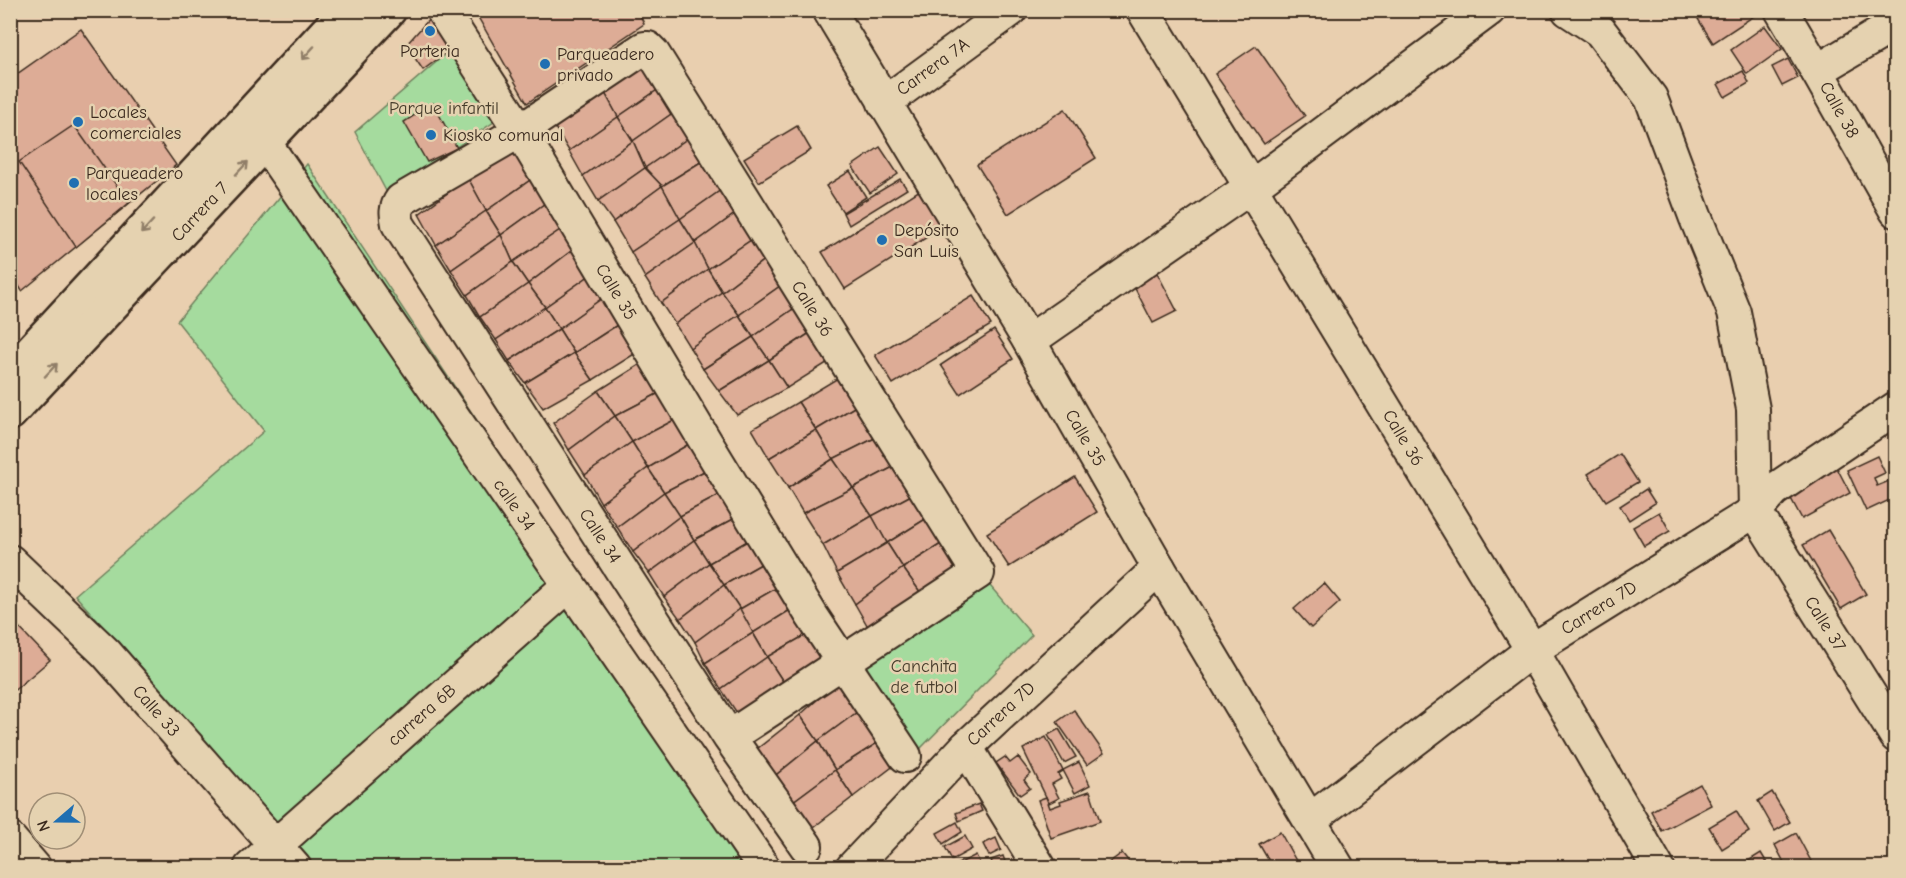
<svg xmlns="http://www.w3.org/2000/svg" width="1906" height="878" font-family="'Comic Neue',sans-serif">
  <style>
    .green { fill: #a5db9e; stroke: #70825e; stroke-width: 1.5 }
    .building { fill: #ddac96; stroke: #3b2a1e; stroke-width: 1.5 }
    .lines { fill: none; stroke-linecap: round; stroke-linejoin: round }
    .minor-casing { stroke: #3b2a1e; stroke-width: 36 }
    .secondary-casing { stroke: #3b2a1e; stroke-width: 38 }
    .minor { stroke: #e5d2b0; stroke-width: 32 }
    .secondary { stroke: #e5d2b0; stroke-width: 33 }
    .oneway { stroke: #907e67 }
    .poi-dot { fill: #1f6fb2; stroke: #e5d2b0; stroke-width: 2 }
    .labels { text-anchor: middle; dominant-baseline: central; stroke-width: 5; stroke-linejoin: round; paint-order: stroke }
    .poi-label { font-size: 18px; fill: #3b2a1e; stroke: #e5d2b0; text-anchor: start }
    .street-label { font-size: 18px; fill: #3b2a1e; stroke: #e5d2b0 }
    .park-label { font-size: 18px; fill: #463c2b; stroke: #e5d2b0 }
  </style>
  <rect width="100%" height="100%" fill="#e9cfaf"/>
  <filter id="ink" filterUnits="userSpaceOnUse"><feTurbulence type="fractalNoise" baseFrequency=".0167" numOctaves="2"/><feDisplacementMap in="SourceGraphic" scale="12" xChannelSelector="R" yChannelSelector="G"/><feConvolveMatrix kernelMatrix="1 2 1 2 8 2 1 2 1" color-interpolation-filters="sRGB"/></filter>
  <g filter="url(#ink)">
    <g class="green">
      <path d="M455,46L500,118L387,193L355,132Z"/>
      <path d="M307,164L773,867H315L75,595L264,431L177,321Z"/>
      <path d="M985,580L1032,635L916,753L858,663Z"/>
    </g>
    <g class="building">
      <path d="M474,10H638L644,24L527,103Z"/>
      <path d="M1711,10H1755L1757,14L1713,43L1698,19Z"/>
      <path d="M431,17L455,46L423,70L406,45Z"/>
      <path d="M1765,26L1782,49L1747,74L1731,50Z"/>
      <path d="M81,29L176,165L22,291L10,272V79Z"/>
      <path d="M1256,46L1305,116L1264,144L1215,74Z"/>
      <path d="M649,54L669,82L618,117L600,84Z"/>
      <path d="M1788,59L1798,78L1782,86L1772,67Z"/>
      <path d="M1743,71L1749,83L1725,97L1718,84Z"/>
      <path d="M669,82L684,105L633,141L618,117Z"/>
      <path d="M600,84L618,117L569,151L551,121Z"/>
      <path d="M433,103L457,148L427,162L404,122Z"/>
      <path d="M684,105L697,132L645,168L633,141Z"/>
      <path d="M1065,109L1096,158L1008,214L977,165Z"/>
      <path d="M618,117L633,141L583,176L569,151Z"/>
      <path d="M74,125L129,203L76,247L19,162Z"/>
      <path d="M797,126L811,150L759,182L744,158Z"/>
      <path d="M697,132L712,155L662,186L645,168Z"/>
      <path d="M633,141L645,168L598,201L583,176Z"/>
      <path d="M880,147L898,174L870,193L852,166Z"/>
      <path d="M518,148L536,176L486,211L468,178Z"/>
      <path d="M712,155L731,183L680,219L662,186Z"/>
      <path d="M645,168L662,186L613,222L598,201Z"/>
      <path d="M850,171L866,197L843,212L826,186Z"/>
      <path d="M536,176L551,199L501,235L486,211Z"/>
      <path d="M468,178L486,211L436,245L419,214Z"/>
      <path d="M900,179L907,189L849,225L843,213Z"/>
      <path d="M731,183L746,206L695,243L680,219Z"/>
      <path d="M662,186L680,219L631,252L613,222Z"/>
      <path d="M920,190L943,227L845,289L822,252Z"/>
      <path d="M551,199L566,226L513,262L501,235Z"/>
      <path d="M746,206L760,234L708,269L695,243Z"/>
      <path d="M486,211L501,235L451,270L436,245Z"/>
      <path d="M680,219L695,243L645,278L631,252Z"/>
      <path d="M566,226L579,245L528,284L513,262Z"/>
      <path d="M760,234L773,253L722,292L708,269Z"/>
      <path d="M501,235L513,262L467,295L451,270Z"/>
      <path d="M695,243L708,269L661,303L645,278Z"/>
      <path d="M579,245L596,271L545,307L528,284Z"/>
      <path d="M773,253L790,279L739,315L722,292Z"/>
      <path d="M513,262L528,284L480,317L467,295Z"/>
      <path d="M1152,263L1177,311L1153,323L1128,275Z"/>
      <path d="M708,269L722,292L675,324L661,303Z"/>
      <path d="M596,271L611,292L559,329L545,307Z"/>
      <path d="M790,279L806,300L753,337L739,315Z"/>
      <path d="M528,284L545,307L496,340L480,317Z"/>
      <path d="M611,292L625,320L574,353L559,329Z"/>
      <path d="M722,292L739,315L690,348L675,324Z"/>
      <path d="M973,296L991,325L893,384L875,355Z"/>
      <path d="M806,300L819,327L769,360L753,337Z"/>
      <path d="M545,307L559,329L509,361L496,340Z"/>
      <path d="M739,315L753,337L703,369L690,348Z"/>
      <path d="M625,320L644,348L593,380L574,353Z"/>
      <path d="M819,327L838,356L787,388L769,360Z"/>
      <path d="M559,329L574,353L525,383L509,361Z"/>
      <path d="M994,330L1013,359L960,394L941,365Z"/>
      <path d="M753,337L769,360L719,391L703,369Z"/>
      <path d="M574,353L593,380L543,408L525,383Z"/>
      <path d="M647,360L665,390L615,416L598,391Z"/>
      <path d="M769,360L787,388L737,415L719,391Z"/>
      <path d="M843,375L861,403L816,430L798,402Z"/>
      <path d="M665,390L682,416L632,442L615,416Z"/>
      <path d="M598,391L615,416L569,450L553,423Z"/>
      <path d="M798,402L816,430L769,458L752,429Z"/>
      <path d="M861,403L879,436L833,459L816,430Z"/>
      <path d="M615,416L632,442L585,475L569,450Z"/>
      <path d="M682,416L696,440L648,468L632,442Z"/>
      <path d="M816,430L833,459L788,488L769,458Z"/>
      <path d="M879,436L899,464L853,488L833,459Z"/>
      <path d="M696,440L714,466L664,492L648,468Z"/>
      <path d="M632,442L648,468L601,503L585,475Z"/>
      <path d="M1620,454L1638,482L1606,501L1588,474Z"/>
      <path d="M1877,456L1885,473L1874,478L1877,486L1889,481L1896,497L1866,511L1847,470Z"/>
      <path d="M833,459L853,488L803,513L788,488Z"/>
      <path d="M899,464L917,492L872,516L853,488Z"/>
      <path d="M714,466L729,490L680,516L664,492Z"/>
      <path d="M1836,466L1850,493L1802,519L1788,493Z"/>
      <path d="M648,468L664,492L617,527L601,503Z"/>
      <path d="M1075,477L1097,512L1009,567L987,533Z"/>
      <path d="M853,488L872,516L823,545L803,513Z"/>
      <path d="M1646,489L1655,503L1629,520L1620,506Z"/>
      <path d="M729,490L743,514L694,540L680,516Z"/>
      <path d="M664,492L680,516L633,552L617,527Z"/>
      <path d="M917,492L932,515L887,543L872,516Z"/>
      <path d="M1659,512L1670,531L1644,546L1633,527Z"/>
      <path d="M743,514L758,535L709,563L694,540Z"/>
      <path d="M932,515L949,539L903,568L887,543Z"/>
      <path d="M680,516L694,540L649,573L633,552Z"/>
      <path d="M872,516L887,543L837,573L823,545Z"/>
      <path d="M1828,530L1866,594L1841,609L1803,545Z"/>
      <path d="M758,535L770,559L724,585L709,563Z"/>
      <path d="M949,539L968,569L923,596L903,568Z"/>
      <path d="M694,540L709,563L664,597L649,573Z"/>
      <path d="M887,543L903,568L855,604L837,573Z"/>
      <path d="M770,559L785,583L740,609L724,585Z"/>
      <path d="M709,563L724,585L680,619L664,597Z"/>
      <path d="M903,568L923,596L871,632L855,604Z"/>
      <path d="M785,583L800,604L753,633L740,609Z"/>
      <path d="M1324,583L1340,602L1311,628L1294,609Z"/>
      <path d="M724,585L740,609L695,642L680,619Z"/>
      <path d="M800,604L816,629L767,657L753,633Z"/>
      <path d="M740,609L753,633L705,663L695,642Z"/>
      <path d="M10,618L50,660L10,694Z"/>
      <path d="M816,629L828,652L784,683L767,657Z"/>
      <path d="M753,633L767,657L721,689L705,663Z"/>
      <path d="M767,657L784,683L737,713L721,689Z"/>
      <path d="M845,675L864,707L818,741L800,715Z"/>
      <path d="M864,707L885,738L835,770L818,741Z"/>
      <path d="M1074,710L1104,753L1087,765L1057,722Z"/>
      <path d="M800,715L818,741L771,779L753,752Z"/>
      <path d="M1059,729L1076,757L1064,763L1048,735Z"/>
      <path d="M1046,737L1063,771L1058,774L1061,779L1052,784L1059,798L1049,803L1023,749Z"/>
      <path d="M885,738L900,761L853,797L835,770Z"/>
      <path d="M818,741L835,770L788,805L771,779Z"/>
      <path d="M1005,757L1010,763L1018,757L1031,774L1024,780L1030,788L1020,795L996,763Z"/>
      <path d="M1079,762L1090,785L1075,793L1063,770Z"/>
      <path d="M835,770L853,797L806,833L788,805Z"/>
      <path d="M1700,784L1711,805L1662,831L1651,811Z"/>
      <path d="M1090,791L1100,821L1051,838L1038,800L1046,797L1050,808L1061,804L1060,801Z"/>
      <path d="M1772,792L1790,822L1775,831L1758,801Z"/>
      <path d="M979,804L982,811L959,821L956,813Z"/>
      <path d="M1736,811L1749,832L1722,849L1709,827Z"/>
      <path d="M957,822L962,832L943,844L937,833Z"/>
      <path d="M1280,832L1300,868H1273L1259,844Z"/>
      <path d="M1796,833L1812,863L1804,868H1787L1775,845Z"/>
      <path d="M965,836L972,849L952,860L945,847Z"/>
      <path d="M996,838L1001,850L989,856L983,844Z"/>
      <path d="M1122,853L1133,867H1103Z"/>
      <path d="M1761,853L1770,868H1737Z"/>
      <path d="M976,855L982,868H953L952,867Z"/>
      <path d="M1003,856L1007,867L994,868L991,860Z"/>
    </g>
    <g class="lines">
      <defs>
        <g id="minor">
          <path d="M442,10L520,131L707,444L812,616L905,756"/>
          <path d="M829,10L1029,341L1159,568L1338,868"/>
          <path d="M1143,10L1532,650L1658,868"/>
          <path d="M1568,10L1600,31L1651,98L1695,216L1734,312L1753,409L1755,511L1896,736"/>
          <path d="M1781,10L1817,71L1896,211"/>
          <path d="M1817,71L1896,24"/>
          <path d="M884,103L1011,10"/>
          <path d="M265,143L764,868"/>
          <path d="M1029,341L1251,187L1489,10"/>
          <path d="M10,561L106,653L295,868"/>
          <path d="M729,737L978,573L653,53L648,48H644L520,131L401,200C395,208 396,215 398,224L729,737L806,846"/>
          <path d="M966,747L1040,868"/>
          <path d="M1310,820L1532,650L1755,511L1774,490L1896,408"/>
          <path d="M10,839L35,868"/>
          <path d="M250,868L569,585"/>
          <path d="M852,868L966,747L1159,568"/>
        </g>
        <g id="secondary">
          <path d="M10,374L347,10"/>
          <path d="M10,413L389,10"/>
        </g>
      </defs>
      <use href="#minor" class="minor-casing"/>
      <use href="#secondary" class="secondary-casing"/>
      <use href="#minor" class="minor"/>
      <use href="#secondary" class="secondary"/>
    </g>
    <defs><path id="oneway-shaft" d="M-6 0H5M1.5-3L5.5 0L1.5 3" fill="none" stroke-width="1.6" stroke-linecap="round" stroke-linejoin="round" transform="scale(1.5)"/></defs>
    <g class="oneway">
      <use href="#oneway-shaft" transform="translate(308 53) rotate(133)"/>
      <use href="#oneway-shaft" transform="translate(242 168) rotate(-47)"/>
      <use href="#oneway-shaft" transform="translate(147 227) rotate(133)"/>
      <use href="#oneway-shaft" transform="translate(51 370) rotate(-47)"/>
    </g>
  </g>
  <g class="poi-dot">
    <circle cx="430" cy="31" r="6"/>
    <circle cx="545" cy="64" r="6"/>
    <circle cx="78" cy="122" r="6"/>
    <circle cx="431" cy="135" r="6"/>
    <circle cx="74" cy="183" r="6"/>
    <circle cx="882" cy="240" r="6"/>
  </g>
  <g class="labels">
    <g class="poi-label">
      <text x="430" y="51" text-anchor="middle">Porteria</text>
      <text x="557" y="54">Parqueadero<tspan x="557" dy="21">privado</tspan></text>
      <text x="90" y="112">Locales<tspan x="90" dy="21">comerciales</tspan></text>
      <text x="443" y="135">Kiosko comunal</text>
      <text x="86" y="173">Parqueadero<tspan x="86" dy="21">locales</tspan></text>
      <text x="894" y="230">Depósito<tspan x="894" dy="21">San Luis</tspan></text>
    </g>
    <g class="street-label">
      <text transform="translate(933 67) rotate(-36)">Carrera 7A</text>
      <text transform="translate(1839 110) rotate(61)">Calle 38</text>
      <text transform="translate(200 212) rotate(-47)">Carrera 7</text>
      <text transform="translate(616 292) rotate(59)">Calle 35</text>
      <text transform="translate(812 309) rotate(58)">Calle 36</text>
      <text transform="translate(1085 438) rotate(60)">Calle 35</text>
      <text transform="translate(1403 438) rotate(59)">Calle 36</text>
      <text transform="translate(514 505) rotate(55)">calle 34</text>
      <text transform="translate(600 536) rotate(57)">Calle 34</text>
      <text transform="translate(1599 608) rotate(-32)">Carrera 7D</text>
      <text transform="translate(1825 624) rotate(58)">Calle 37</text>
      <text transform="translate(156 711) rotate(49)">Calle 33</text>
      <text transform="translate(1001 714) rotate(-43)">Carrera 7D</text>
      <text transform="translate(422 715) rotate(-41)">carrera 6B</text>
    </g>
    <g class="park-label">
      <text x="444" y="108">Parque infantil</text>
      <text x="924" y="666">Canchita<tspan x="924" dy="21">de futbol</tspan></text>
    </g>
  </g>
  <rect width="1906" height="878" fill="none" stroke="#e5d2b0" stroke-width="36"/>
  <rect x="18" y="18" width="1870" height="842" fill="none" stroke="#3b2a1e" stroke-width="2" filter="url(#ink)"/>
  <g transform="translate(57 821) rotate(250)"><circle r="28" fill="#e5d2b0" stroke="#a18f76" stroke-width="1.5"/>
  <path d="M0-4.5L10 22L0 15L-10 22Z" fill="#1f6fb2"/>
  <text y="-9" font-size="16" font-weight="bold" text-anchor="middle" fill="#3b2a1e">N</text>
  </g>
</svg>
